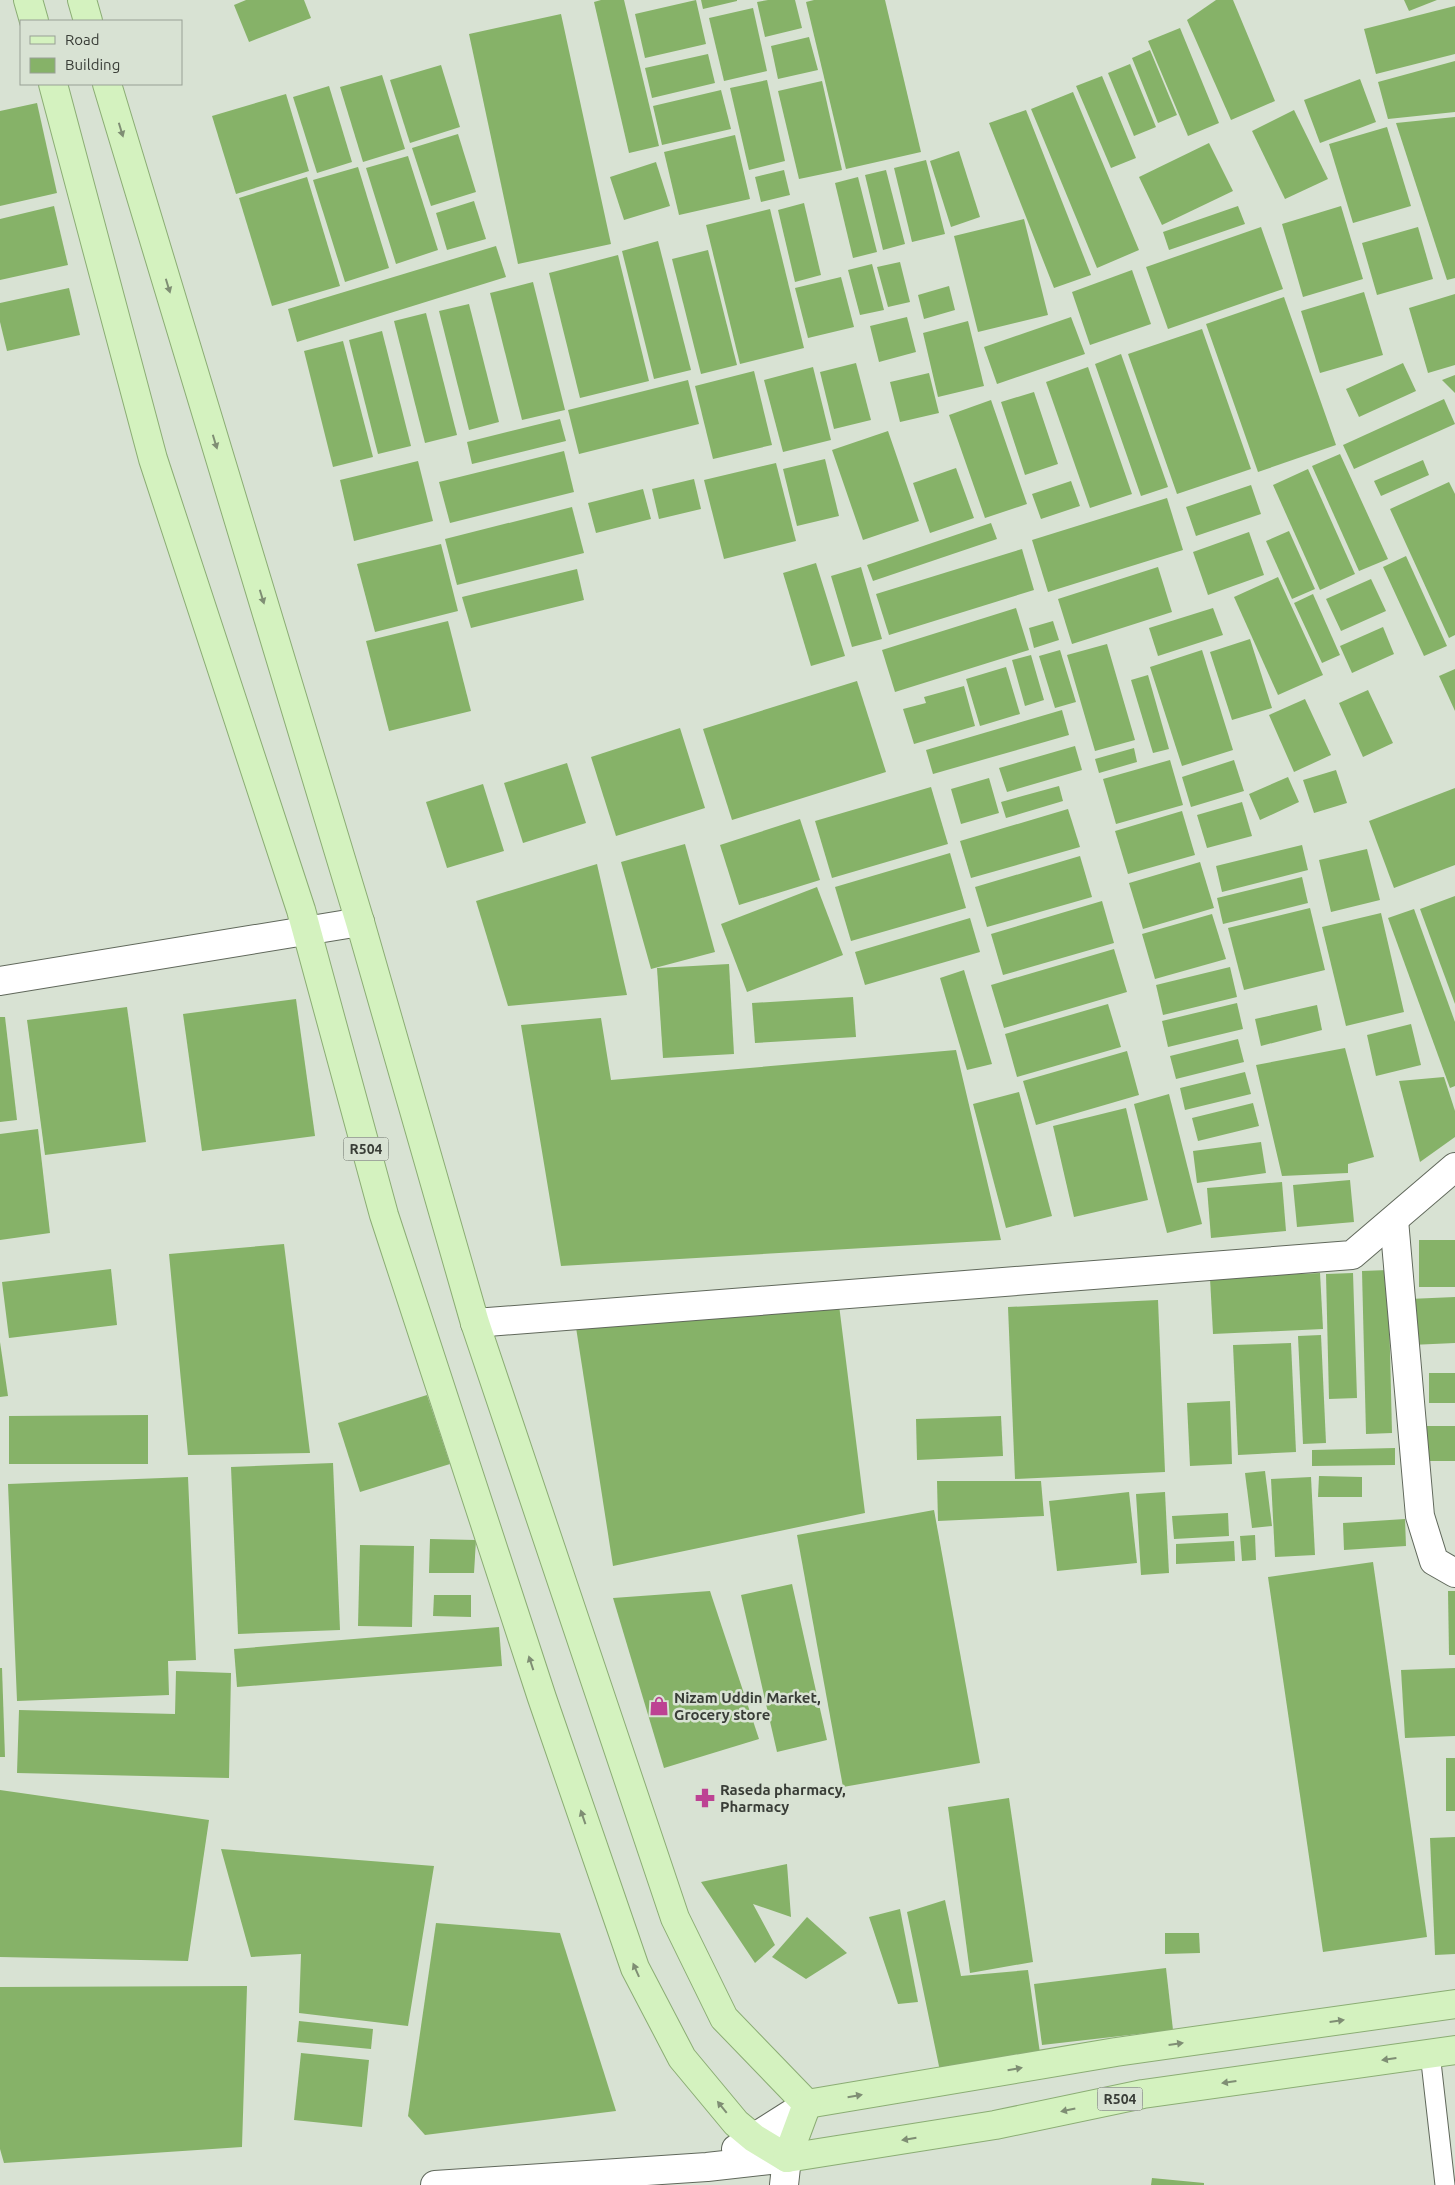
<svg xmlns="http://www.w3.org/2000/svg" width="1455" height="2185" font-family="Ubuntu,sans-serif">
  <style>
    .building { fill: #86b268 }
    .lines { fill: none; stroke-linecap: round; stroke-linejoin: round }
    .lane-casing { stroke: #60685b; stroke-width: 21 }
    .street-casing { stroke: #60685b; stroke-width: 30 }
    .secondary-casing { stroke: #60685b; stroke-width: 30 }
    .primary-casing { stroke: #8bad74; stroke-width: 30 }
    .lane { stroke: #fff; stroke-width: 19 }
    .street { stroke: #fff; stroke-width: 28 }
    .secondary { stroke: #fff; stroke-width: 28 }
    .primary { stroke: #d4f2bf; stroke-width: 28 }
    .oneway { fill: #7f8e74 }
    .labels { text-anchor: middle; dominant-baseline: central; stroke-width: 5; stroke-linejoin: round; paint-order: stroke }
    .shield { fill: #d8e2d3; stroke: #696e66; stroke-width: 1 }
    .shield-label { font-size: 14px; font-weight: bold; fill: #393d37 }
    .poi-label { font-size: 15px; font-weight: bold; fill: #393d37; stroke: #d8e2d3; text-anchor: start }
  </style>
  <rect width="100%" height="100%" fill="#d8e2d3"/>
  <g class="building">
    <path d="M246,0H304L311,18L249,42L234,5Z"/>
    <path d="M601,0H624L659,146L629,153L594,2Z"/>
    <path d="M696,0L706,44L645,58L635,14Z"/>
    <path d="M701,0H737V1L703,9Z"/>
    <path d="M768,0H795L802,28L765,37L757,2Z"/>
    <path d="M814,0H885L921,152L846,169L806,2Z"/>
    <path d="M1216,0H1233L1275,101L1231,120L1187,20Z"/>
    <path d="M1404,0H1437L1409,11Z"/>
    <path d="M1455,6V54L1376,74L1364,29Z"/>
    <path d="M753,8L767,71L724,81L709,18Z"/>
    <path d="M561,14L611,244L518,264L469,34Z"/>
    <path d="M1180,28L1219,123L1188,136L1148,41Z"/>
    <path d="M809,37L818,70L778,79L771,46Z"/>
    <path d="M1150,50L1177,115L1158,123L1132,58Z"/>
    <path d="M708,54L715,83L652,98L645,68Z"/>
    <path d="M1455,61V112L1388,119L1378,82Z"/>
    <path d="M1130,64L1156,127L1134,136L1108,73Z"/>
    <path d="M441,65L460,127L410,143L390,80Z"/>
    <path d="M382,75L405,149L363,162L340,87Z"/>
    <path d="M1102,76L1136,158L1111,168L1076,86Z"/>
    <path d="M1360,79L1376,122L1320,143L1304,100Z"/>
    <path d="M767,80L785,161L749,170L730,88Z"/>
    <path d="M822,81L842,170L799,179L778,91Z"/>
    <path d="M329,86L352,162L317,173L293,97Z"/>
    <path d="M721,90L731,129L662,145L653,106Z"/>
    <path d="M1073,92L1139,250L1097,268L1031,109Z"/>
    <path d="M286,94L309,171L236,194L212,116Z"/>
    <path d="M37,103L57,193L0,206V111Z"/>
    <path d="M1026,110L1091,275L1054,288L989,123Z"/>
    <path d="M1294,110L1328,179L1285,199L1252,131Z"/>
    <path d="M1455,117V278L1447,280L1396,123Z"/>
    <path d="M1387,127L1411,206L1353,223L1329,144Z"/>
    <path d="M458,134L476,192L431,206L412,148Z"/>
    <path d="M735,135L750,199L679,215L664,152Z"/>
    <path d="M1209,143L1233,191L1162,225L1139,177Z"/>
    <path d="M959,151L980,217L951,227L930,161Z"/>
    <path d="M408,156L438,250L396,264L366,168Z"/>
    <path d="M926,160L945,234L912,242L894,168Z"/>
    <path d="M656,162L670,206L624,220L610,177Z"/>
    <path d="M358,167L389,268L345,282L313,180Z"/>
    <path d="M784,170L790,195L761,202L755,177Z"/>
    <path d="M886,170L905,244L883,250L865,175Z"/>
    <path d="M307,177L340,286L272,306L239,198Z"/>
    <path d="M858,177L877,252L853,258L835,183Z"/>
    <path d="M474,201L486,239L447,250L436,213Z"/>
    <path d="M804,203L821,275L795,282L778,210Z"/>
    <path d="M54,206L68,265L0,280V219Z"/>
    <path d="M1238,206L1245,224L1169,250L1163,232Z"/>
    <path d="M1341,206L1363,279L1303,297L1282,224Z"/>
    <path d="M770,209L804,348L740,364L706,225Z"/>
    <path d="M1024,219L1048,315L978,332L954,236Z"/>
    <path d="M1261,227L1283,289L1168,329L1146,267Z"/>
    <path d="M1418,227L1433,279L1377,295L1362,243Z"/>
    <path d="M658,241L691,370L654,379L622,251Z"/>
    <path d="M496,246L506,277L297,342L288,309Z"/>
    <path d="M708,250L737,365L701,374L672,259Z"/>
    <path d="M618,255L649,381L580,398L549,273Z"/>
    <path d="M900,262L910,302L888,307L877,267Z"/>
    <path d="M872,264L884,310L860,315L848,270Z"/>
    <path d="M1132,270L1151,324L1090,345L1072,292Z"/>
    <path d="M841,277L854,327L808,338L795,288Z"/>
    <path d="M533,282L565,410L522,420L490,293Z"/>
    <path d="M949,286L955,310L924,319L918,295Z"/>
    <path d="M69,288L80,335L7,351L0,322V303Z"/>
    <path d="M1364,292L1383,355L1320,373L1301,311Z"/>
    <path d="M1455,294V365L1428,373L1409,308Z"/>
    <path d="M1284,297L1336,445L1258,472L1206,324Z"/>
    <path d="M469,304L499,422L469,430L439,311Z"/>
    <path d="M426,313L457,435L425,443L394,321Z"/>
    <path d="M907,317L916,352L879,362L870,326Z"/>
    <path d="M1071,317L1085,354L997,384L984,347Z"/>
    <path d="M968,321L984,386L938,397L923,333Z"/>
    <path d="M1202,329L1251,469L1177,494L1128,354Z"/>
    <path d="M382,331L411,446L378,454L349,340Z"/>
    <path d="M343,341L373,457L333,467L304,351Z"/>
    <path d="M1121,354L1168,487L1141,496L1095,364Z"/>
    <path d="M856,363L871,420L834,429L820,372Z"/>
    <path d="M1403,363L1416,391L1359,417L1346,389Z"/>
    <path d="M813,367L831,440L783,452L764,380Z"/>
    <path d="M1088,367L1132,494L1090,508L1046,382Z"/>
    <path d="M754,371L772,445L713,459L695,386Z"/>
    <path d="M929,373L939,413L900,422L890,382Z"/>
    <path d="M1455,375V393L1442,380Z"/>
    <path d="M688,380L699,424L579,454L568,410Z"/>
    <path d="M1034,392L1058,464L1025,475L1001,402Z"/>
    <path d="M1444,399L1455,424L1354,469L1343,445Z"/>
    <path d="M991,400L1027,504L985,518L949,415Z"/>
    <path d="M560,419L566,441L472,464L467,442Z"/>
    <path d="M888,431L919,521L863,540L832,450Z"/>
    <path d="M564,451L574,492L450,523L439,482Z"/>
    <path d="M1340,454L1388,559L1359,571L1312,466Z"/>
    <path d="M825,459L839,516L797,526L783,469Z"/>
    <path d="M1423,460L1429,475L1381,496L1374,481Z"/>
    <path d="M418,461L433,521L354,541L340,480Z"/>
    <path d="M776,463L796,541L724,559L704,480Z"/>
    <path d="M956,468L974,518L930,533L913,483Z"/>
    <path d="M1308,469L1355,574L1320,590L1273,485Z"/>
    <path d="M694,479L701,509L659,519L652,489Z"/>
    <path d="M1071,481L1080,506L1041,519L1032,494Z"/>
    <path d="M1449,482L1455,494V635L1449,638L1390,509Z"/>
    <path d="M1251,485L1261,514L1196,536L1186,507Z"/>
    <path d="M643,489L651,519L596,533L588,503Z"/>
    <path d="M1167,498L1183,550L1048,592L1032,540Z"/>
    <path d="M572,507L584,553L457,585L445,539Z"/>
    <path d="M991,523L997,539L873,581L867,565Z"/>
    <path d="M1289,531L1315,589L1292,599L1266,541Z"/>
    <path d="M1249,532L1264,575L1208,595L1193,552Z"/>
    <path d="M441,544L458,611L375,632L357,564Z"/>
    <path d="M1022,549L1034,590L889,635L876,594Z"/>
    <path d="M1406,556L1447,646L1424,656L1383,567Z"/>
    <path d="M816,563L845,656L811,666L783,573Z"/>
    <path d="M861,567L882,639L852,647L831,576Z"/>
    <path d="M1158,567L1172,612L1072,644L1058,599Z"/>
    <path d="M577,569L584,600L471,628L462,597Z"/>
    <path d="M1278,577L1323,675L1278,695L1234,597Z"/>
    <path d="M1371,579L1386,611L1341,631L1326,599Z"/>
    <path d="M1313,594L1340,655L1322,663L1294,603Z"/>
    <path d="M1016,608L1029,650L895,692L882,650Z"/>
    <path d="M1213,608L1223,635L1158,656L1149,628Z"/>
    <path d="M448,621L471,711L389,731L366,641Z"/>
    <path d="M1053,621L1059,640L1034,648L1029,628Z"/>
    <path d="M1383,627L1394,654L1352,673L1340,646Z"/>
    <path d="M1250,639L1272,708L1232,720L1210,652Z"/>
    <path d="M1107,644L1135,740L1095,751L1067,655Z"/>
    <path d="M1060,650L1076,702L1055,708L1039,656Z"/>
    <path d="M1202,650L1233,750L1182,766L1150,667Z"/>
    <path d="M1031,655L1044,700L1025,706L1012,660Z"/>
    <path d="M1006,667L1020,714L980,726L966,679Z"/>
    <path d="M1455,669V711L1439,676Z"/>
    <path d="M1148,675L1169,749L1153,753L1131,680Z"/>
    <path d="M857,681L886,772L732,820L703,729Z"/>
    <path d="M964,686L975,726L914,744L903,709L926,703L924,697Z"/>
    <path d="M1368,690L1393,743L1363,757L1339,703Z"/>
    <path d="M1305,699L1331,755L1294,772L1269,715Z"/>
    <path d="M1062,710L1069,735L933,774L926,750Z"/>
    <path d="M680,728L705,808L616,836L591,757Z"/>
    <path d="M1075,746L1082,770L1007,792L999,768Z"/>
    <path d="M1134,748L1137,762L1099,773L1095,759Z"/>
    <path d="M1170,760L1183,805L1116,824L1103,779Z"/>
    <path d="M1234,760L1244,791L1191,807L1182,777Z"/>
    <path d="M567,763L586,823L523,843L504,783Z"/>
    <path d="M1336,770L1347,803L1314,813L1303,780Z"/>
    <path d="M1288,777L1299,802L1260,820L1249,794Z"/>
    <path d="M989,778L999,813L961,824L951,789Z"/>
    <path d="M483,784L504,851L447,868L426,802Z"/>
    <path d="M1059,786L1063,801L1006,818L1001,802Z"/>
    <path d="M931,787L948,844L832,878L815,821Z"/>
    <path d="M1455,788V865L1394,888L1369,821Z"/>
    <path d="M1242,802L1252,836L1207,848L1197,815Z"/>
    <path d="M1068,809L1080,847L971,878L960,841Z"/>
    <path d="M1182,811L1195,855L1128,874L1115,831Z"/>
    <path d="M800,819L820,880L739,905L720,845Z"/>
    <path d="M685,844L715,952L651,969L621,862Z"/>
    <path d="M1302,845L1308,870L1222,892L1216,866Z"/>
    <path d="M1367,849L1380,900L1331,912L1319,860Z"/>
    <path d="M950,853L966,908L851,941L835,887Z"/>
    <path d="M1080,856L1092,897L987,927L975,887Z"/>
    <path d="M1200,862L1214,908L1143,929L1129,883Z"/>
    <path d="M597,864L627,995L508,1006L476,901Z"/>
    <path d="M1302,877L1308,903L1223,924L1217,898Z"/>
    <path d="M817,887L843,955L747,992L721,924Z"/>
    <path d="M1455,896V1004L1420,909Z"/>
    <path d="M1102,901L1114,943L1003,975L991,934Z"/>
    <path d="M1310,908L1325,970L1244,990L1228,928Z"/>
    <path d="M1414,909L1455,1022V1086L1450,1088L1388,918Z"/>
    <path d="M1381,913L1404,1012L1346,1026L1322,927Z"/>
    <path d="M1212,914L1226,959L1155,979L1142,934Z"/>
    <path d="M970,918L980,952L865,985L855,952Z"/>
    <path d="M1114,949L1127,992L1004,1028L991,985Z"/>
    <path d="M729,964L734,1054L663,1058L657,968Z"/>
    <path d="M1230,967L1237,997L1163,1015L1156,985Z"/>
    <path d="M964,970L992,1064L967,1070L940,978Z"/>
    <path d="M853,997L856,1037L755,1043L752,1003Z"/>
    <path d="M296,999L315,1136L202,1151L183,1014Z"/>
    <path d="M1237,1003L1243,1029L1168,1047L1162,1021Z"/>
    <path d="M1108,1004L1121,1047L1017,1077L1005,1034Z"/>
    <path d="M1317,1005L1322,1030L1261,1046L1255,1019Z"/>
    <path d="M127,1007L146,1142L45,1155L27,1020Z"/>
    <path d="M0,1017H5L17,1120L0,1122Z"/>
    <path d="M601,1018L611,1080L956,1050L1001,1240L561,1266L521,1025Z"/>
    <path d="M1411,1024L1421,1065L1376,1076L1367,1035Z"/>
    <path d="M1238,1039L1244,1062L1176,1079L1170,1056Z"/>
    <path d="M1345,1048L1374,1157L1348,1164V1173L1282,1176L1256,1065Z"/>
    <path d="M1127,1051L1139,1095L1036,1125L1023,1081Z"/>
    <path d="M1245,1072L1251,1094L1185,1110L1180,1088Z"/>
    <path d="M1444,1077L1455,1111V1137L1420,1162L1399,1081Z"/>
    <path d="M1019,1092L1052,1216L1006,1228L973,1104Z"/>
    <path d="M1169,1094L1202,1224L1167,1233L1134,1104Z"/>
    <path d="M1253,1103L1259,1126L1198,1141L1192,1118Z"/>
    <path d="M1126,1108L1148,1200L1074,1217L1053,1126Z"/>
    <path d="M38,1129L50,1233L0,1240V1134Z"/>
    <path d="M1261,1142L1266,1173L1197,1183L1193,1151Z"/>
    <path d="M1350,1180L1354,1222L1297,1227L1293,1185Z"/>
    <path d="M1282,1182L1286,1231L1211,1238L1207,1188Z"/>
    <rect x="1419" y="1240" width="36" height="47"/>
    <path d="M284,1244L310,1453L188,1455L169,1254Z"/>
    <path d="M111,1269L117,1325L9,1338L2,1282Z"/>
    <path d="M1388,1270L1392,1433L1366,1434L1362,1271Z"/>
    <path d="M1320,1273L1323,1329L1213,1334L1210,1278Z"/>
    <path d="M1353,1273L1357,1398L1329,1399L1326,1274Z"/>
    <path d="M1455,1297V1343L1411,1345L1409,1299Z"/>
    <path d="M1158,1300L1165,1472L1015,1479L1008,1307Z"/>
    <path d="M839,1305L865,1513L613,1566L575,1321Z"/>
    <path d="M1321,1335L1326,1443L1303,1444L1298,1336Z"/>
    <path d="M0,1342L8,1396L0,1397Z"/>
    <path d="M1291,1343L1296,1452L1238,1455L1233,1345Z"/>
    <rect x="1429" y="1373" width="26" height="30"/>
    <path d="M427,1395L450,1464L360,1492L338,1423Z"/>
    <path d="M1230,1401L1232,1464L1190,1466L1187,1403Z"/>
    <path d="M148,1415V1464H9V1416Z"/>
    <path d="M1001,1416L1003,1456L917,1460L916,1419Z"/>
    <rect x="1425" y="1426" width="30" height="35"/>
    <path d="M1395,1448V1465L1312,1466V1450Z"/>
    <path d="M333,1463L340,1630L238,1634L231,1467Z"/>
    <path d="M1265,1471L1272,1526L1252,1528L1245,1473Z"/>
    <path d="M1319,1476L1362,1477V1497H1318Z"/>
    <path d="M188,1477L196,1660L168,1661L169,1695L17,1701L8,1484Z"/>
    <path d="M1311,1477L1315,1555L1275,1557L1271,1479Z"/>
    <path d="M937,1481H1041L1044,1516L938,1521Z"/>
    <path d="M1129,1492L1137,1563L1057,1571L1049,1501Z"/>
    <path d="M1165,1492L1169,1573L1141,1575L1136,1494Z"/>
    <path d="M934,1510L980,1763L843,1787L797,1535Z"/>
    <path d="M1228,1513L1229,1536L1174,1539L1172,1516Z"/>
    <path d="M1405,1519L1406,1546L1344,1550L1343,1523Z"/>
    <path d="M1255,1535L1256,1560L1242,1561L1240,1536Z"/>
    <path d="M430,1539L476,1540L474,1573H429Z"/>
    <path d="M1234,1541L1235,1561L1176,1564V1544Z"/>
    <path d="M360,1545L414,1546L412,1627L358,1626Z"/>
    <path d="M1373,1562L1427,1937L1323,1952L1268,1577Z"/>
    <path d="M792,1584L827,1740L777,1752L741,1595Z"/>
    <path d="M710,1591L759,1739L664,1768L613,1598Z"/>
    <path d="M1448,1591H1455V1655H1449Z"/>
    <path d="M434,1595H471V1617L433,1616Z"/>
    <path d="M499,1627L502,1666L237,1687L234,1649Z"/>
    <path d="M0,1668H2L5,1757H0Z"/>
    <path d="M1455,1668V1736L1405,1738L1401,1670Z"/>
    <path d="M176,1671L231,1673L229,1778L17,1773L19,1710L175,1714Z"/>
    <rect x="1446" y="1758" width="9" height="53"/>
    <path d="M0,1790L209,1820L188,1961L0,1957Z"/>
    <path d="M1009,1798L1033,1962L970,1973L948,1807Z"/>
    <path d="M1455,1837V1954L1435,1955L1430,1838Z"/>
    <path d="M221,1849L434,1866L408,2026L299,2013L301,1954L251,1957Z"/>
    <path d="M787,1864L791,1917L753,1904L775,1945L755,1963L701,1882Z"/>
    <path d="M945,1900L961,1976L1028,1970L1040,2053L940,2071L907,1912Z"/>
    <path d="M900,1909L918,2002L898,2004L869,1917Z"/>
    <path d="M807,1917L847,1953L806,1979L772,1957Z"/>
    <path d="M436,1923L560,1933L616,2111L425,2135L408,2116Z"/>
    <path d="M1165,1933H1199L1200,1953L1165,1954Z"/>
    <path d="M1166,1968L1173,2030L1042,2045L1034,1984Z"/>
    <path d="M247,1986L242,2147L4,2163L0,2149V1987Z"/>
    <path d="M299,2021L373,2029L371,2049L297,2042Z"/>
    <path d="M301,2053L369,2060L362,2127L294,2120Z"/>
    <path d="M1152,2178L1204,2183V2185H1151Z"/>
  </g>
  <g class="lines">
    <defs>
      <path id="lane" d="M1430,2053L1445,2185"/>
      <g id="street">
        <path d="M0,981L360,922"/>
        <path d="M1394,1220L1420,1516L1434,1561L1455,1573"/>
        <path d="M475,1323L1352,1255L1455,1167"/>
      </g>
      <g id="secondary">
        <path d="M736,2149L807,2104"/>
        <path d="M435,2185L707,2167L787,2158L784,2185"/>
      </g>
      <g id="primary">
        <path d="M28,0L34,21"/>
        <path d="M82,0L88,21"/>
        <path d="M53,84L153,459L301,910L384,1215L542,1698L635,1968L682,2058L736,2123L754,2138L787,2158L995,2125L1143,2094L1455,2050"/>
        <path d="M107,84L360,922L475,1323L675,1918L724,2018L807,2104"/>
        <path d="M807,2104L1116,2052L1455,2004"/>
        <path d="M787,2158L807,2104"/>
      </g>
    </defs>
    <use href="#lane" class="lane-casing"/>
    <use href="#street" class="street-casing"/>
    <use href="#secondary" class="secondary-casing"/>
    <use href="#primary" class="primary-casing"/>
    <use href="#lane" class="lane"/>
    <use href="#street" class="street"/>
    <use href="#secondary" class="secondary"/>
    <use href="#primary" class="primary"/>
  </g>
  <defs><path id="oneway-solid" d="M-6-.8H1V-3.2L6.5 0L1 3.2V.8H-6Z" transform="scale(1.25)"/></defs>
  <g class="oneway">
    <use href="#oneway-solid" transform="translate(121 130) rotate(73)"/>
    <use href="#oneway-solid" transform="translate(168 286) rotate(73)"/>
    <use href="#oneway-solid" transform="translate(215 442) rotate(73)"/>
    <use href="#oneway-solid" transform="translate(262 597) rotate(73)"/>
    <use href="#oneway-solid" transform="translate(531 1663) rotate(-108)"/>
    <use href="#oneway-solid" transform="translate(583 1817) rotate(-109)"/>
    <use href="#oneway-solid" transform="translate(636 1970) rotate(-114)"/>
    <use href="#oneway-solid" transform="translate(1337 2021) rotate(-8)"/>
    <use href="#oneway-solid" transform="translate(1176 2044) rotate(-8)"/>
    <use href="#oneway-solid" transform="translate(1389 2059) rotate(172)"/>
    <use href="#oneway-solid" transform="translate(1015 2069) rotate(-10)"/>
    <use href="#oneway-solid" transform="translate(1229 2082) rotate(172)"/>
    <use href="#oneway-solid" transform="translate(855 2096) rotate(-10)"/>
    <use href="#oneway-solid" transform="translate(722 2107) rotate(-129)"/>
    <use href="#oneway-solid" transform="translate(1068 2110) rotate(168)"/>
    <use href="#oneway-solid" transform="translate(909 2139) rotate(171)"/>
  </g>
  <defs>
    <symbol id="shop-bare" viewBox="-9 -9 18 18"><path d="M-5-2.5h2.3a2.7 3.5 0 0 1 5.4 0H5L5.5 6h-11ZM-1.5-2.5h3a1.5 2.3 0 0 0-3 0Z" fill="#bd4293" stroke="#d8e2d3" stroke-width="2.5" paint-order="stroke"/></symbol>
    <symbol id="pharmacy-bare" viewBox="-9 -9 18 18"><path d="M-2-6h4v4h4v4h-4v4h-4v-4h-4v-4h4Z" fill="#bd4293" stroke="#d8e2d3" stroke-width="2.5" paint-order="stroke"/></symbol>
  </defs>
  <g fill-rule="evenodd">
    <use href="#shop-bare" x="645" y="1692" width="28" height="28"/>
    <use href="#pharmacy-bare" x="691" y="1784" width="28" height="28"/>
  </g>
  <g class="labels">
    <g class="shield">
      <rect x="343.5" y="1137.5" width="45" height="23" rx="4"/>
      <rect x="1097.5" y="2087.5" width="45" height="23" rx="4"/>
    </g>
    <g class="shield-label">
      <text x="366" y="1149">R504</text>
      <text x="1120" y="2099">R504</text>
    </g>
    <g class="poi-label">
      <text x="674" y="1697">Nizam Uddin Market,<tspan x="674" dy="17">Grocery store</tspan></text>
      <text x="720" y="1789">Raseda pharmacy,<tspan x="720" dy="17">Pharmacy</tspan></text>
    </g>
  </g>
  <rect x="20" y="20" width="162" height="65" fill="#d8e2d3" stroke="#98a095"/>
  <rect x="30" y="36" width="25" height="8" fill="#d4f2bf" stroke="#98a095"/>
  <text x="65" y="45" font-size="15" fill="#393d37">Road</text>
  <rect x="30" y="58" width="25" height="15" fill="#86b268" stroke="#98a095"/>
  <text x="65" y="70" font-size="15" fill="#393d37">Building</text>
</svg>
